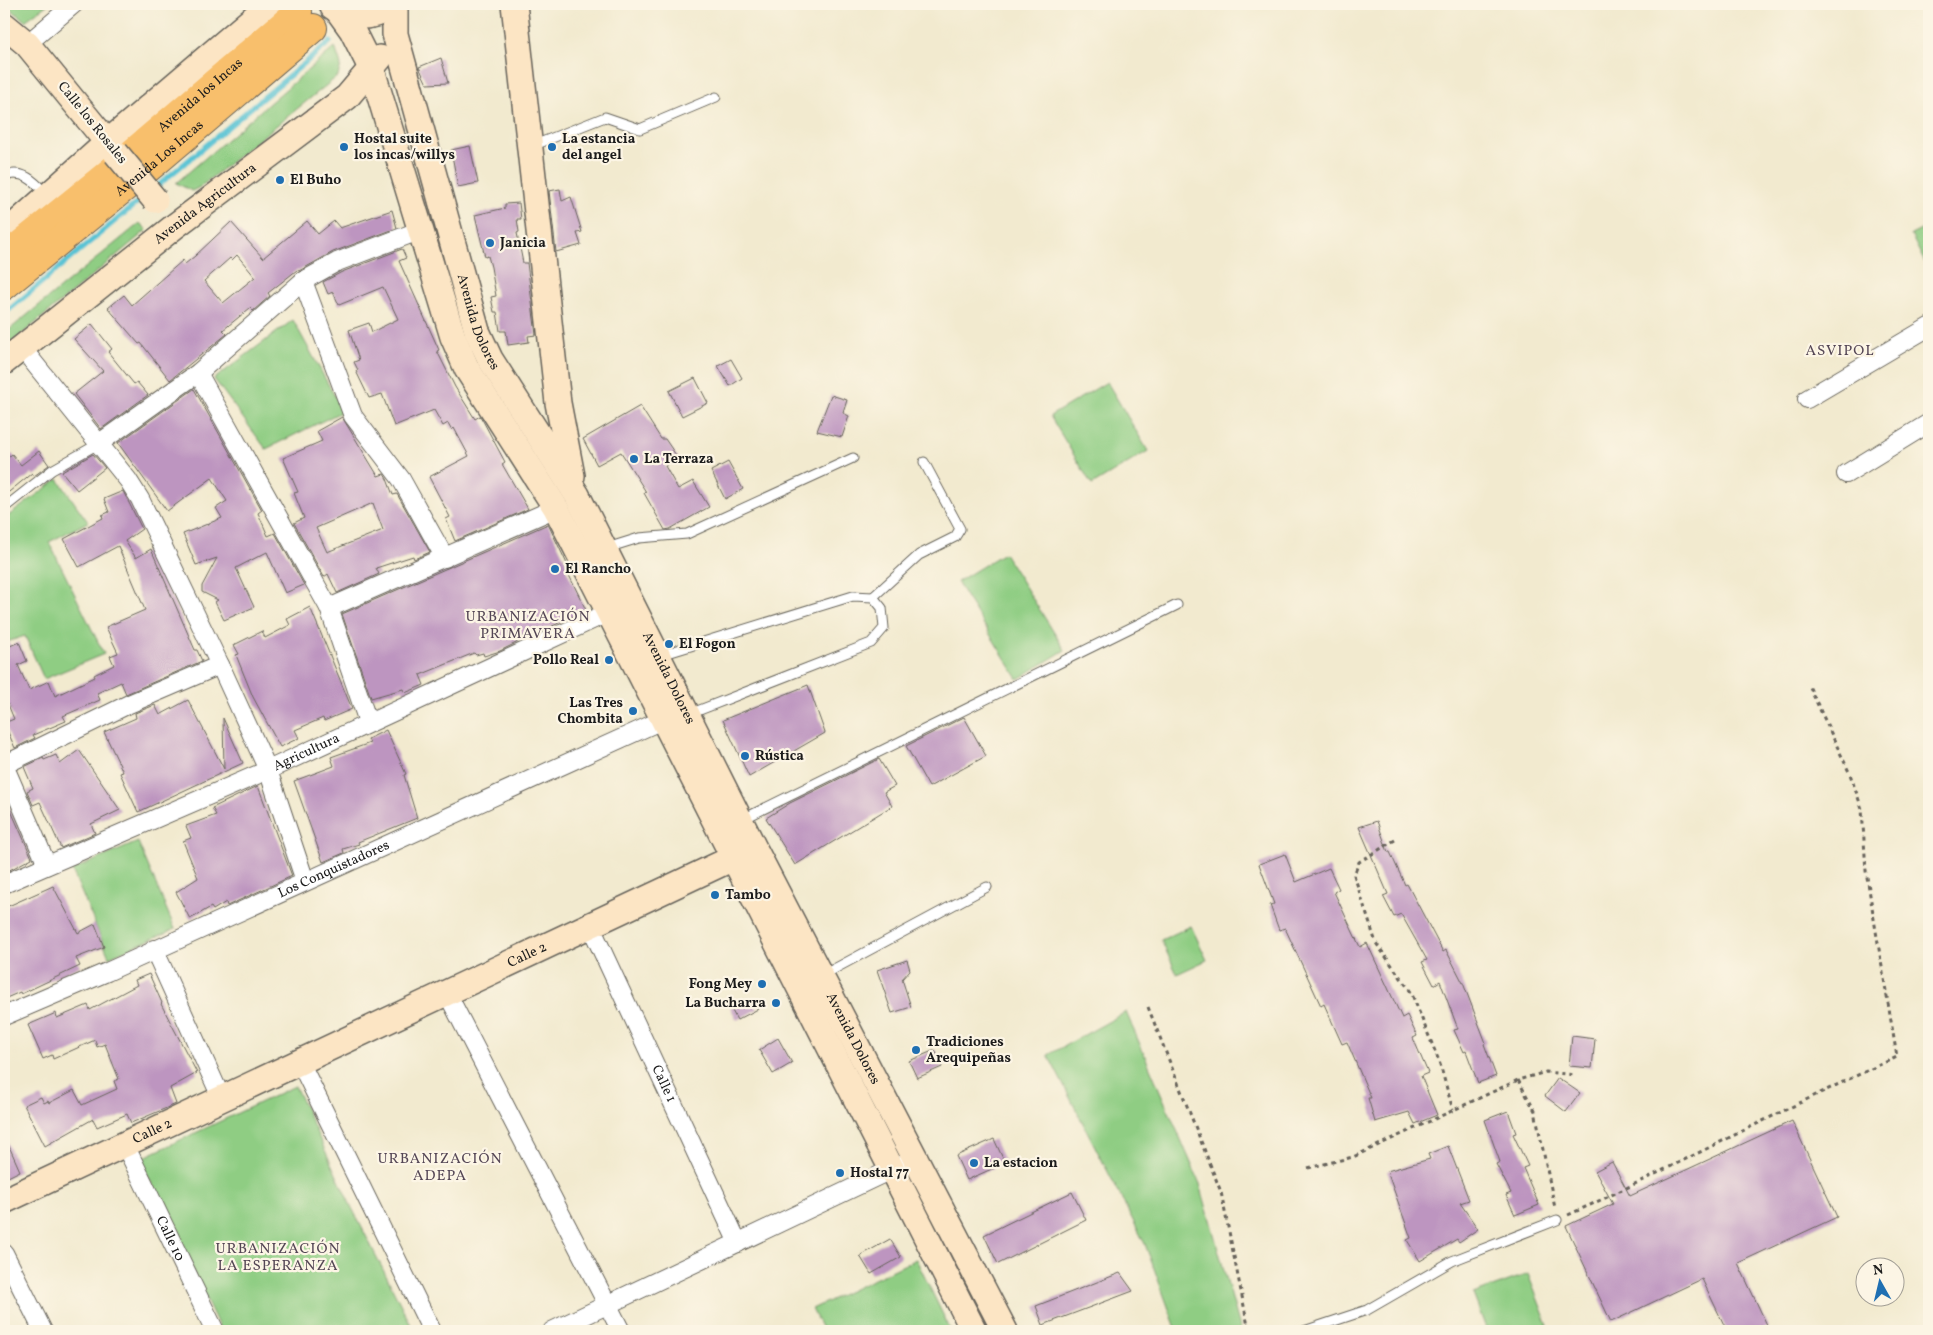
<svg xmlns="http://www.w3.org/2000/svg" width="1933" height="1335" font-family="Vollkorn,serif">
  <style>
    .green { fill: #8fcd83; stroke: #567450 }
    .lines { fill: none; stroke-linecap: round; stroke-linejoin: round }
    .stream { stroke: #59c3d4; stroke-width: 5 }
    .building { fill: #bd95c0; fill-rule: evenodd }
    .lane-casing { stroke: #67645b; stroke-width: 11 }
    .street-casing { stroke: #67645b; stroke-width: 20 }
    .secondary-casing { stroke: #67645b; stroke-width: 28 }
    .primary-casing { stroke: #67645b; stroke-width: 30 }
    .path { stroke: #67645b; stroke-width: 3; stroke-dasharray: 4 4; stroke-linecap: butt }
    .lane { stroke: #fff; stroke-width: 9 }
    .street { stroke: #fff; stroke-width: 18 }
    .secondary { stroke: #fce5c4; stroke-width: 25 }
    .primary { stroke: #f8bf6c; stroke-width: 28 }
    .secondary-bridge-casing { stroke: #67645b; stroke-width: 28; stroke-linecap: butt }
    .secondary-bridge { stroke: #fce5c4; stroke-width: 25 }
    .poi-dot { fill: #1f6fb2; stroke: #fcf5e5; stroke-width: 2 }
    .labels { text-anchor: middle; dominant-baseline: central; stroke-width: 4.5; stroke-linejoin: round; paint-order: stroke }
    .street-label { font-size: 14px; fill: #1c1c1c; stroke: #fcf5e5 }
    .poi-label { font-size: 14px; font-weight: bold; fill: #1c1c1c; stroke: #fcf5e5; text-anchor: start }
    .neighbourhood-label { font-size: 15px; letter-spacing: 1px; fill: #544655; stroke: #fcf5e5 }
  </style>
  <rect width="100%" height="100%" fill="#fcf5e5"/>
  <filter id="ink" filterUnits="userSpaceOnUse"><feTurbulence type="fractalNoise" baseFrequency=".02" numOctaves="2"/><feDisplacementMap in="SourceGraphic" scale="10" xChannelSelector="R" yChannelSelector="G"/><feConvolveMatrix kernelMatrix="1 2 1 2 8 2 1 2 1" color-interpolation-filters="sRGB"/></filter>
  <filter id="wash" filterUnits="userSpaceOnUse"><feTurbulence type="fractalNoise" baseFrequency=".0096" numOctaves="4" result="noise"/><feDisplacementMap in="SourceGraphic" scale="20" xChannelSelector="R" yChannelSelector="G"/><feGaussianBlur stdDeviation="1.12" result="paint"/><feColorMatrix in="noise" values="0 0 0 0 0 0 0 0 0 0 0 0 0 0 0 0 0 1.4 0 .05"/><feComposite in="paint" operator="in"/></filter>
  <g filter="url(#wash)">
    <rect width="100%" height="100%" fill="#f2eacf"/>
    <g class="green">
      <path d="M5,4H48L25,21Z"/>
      <path d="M335,47L341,65L338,76L200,187L192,191L176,183Z"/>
      <path d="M140,223L147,230L4,349V334Z"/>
      <path d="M1929,226V271L1911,235Z"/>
      <path d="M293,320L343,411L266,449L214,379Z"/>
      <path d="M1107,382L1148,451L1092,485L1050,416Z"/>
      <path d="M58,479L88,522L49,542L104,654L44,679L25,636L4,643V519Z"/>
      <path d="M1004,553L1065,650L1018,679L957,582Z"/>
      <path d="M138,842L175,929L109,957L72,870Z"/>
      <path d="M1191,926L1207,960L1177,974L1161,940Z"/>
      <path d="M1126,1012L1200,1184L1241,1331H1177L1145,1244L1048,1055Z"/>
      <path d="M295,1086L351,1206L414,1331H221L140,1159Z"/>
      <path d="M916,1259L951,1331H823L812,1309Z"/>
      <path d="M1528,1274L1550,1331H1487L1473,1294Z"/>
    </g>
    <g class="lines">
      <g class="stream">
        <path d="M155,188L330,42"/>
        <path d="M4,314L145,196"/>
      </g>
    </g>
    <g id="blocks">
      <g class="building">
        <path d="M441,58L448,83L427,84L419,67Z"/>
        <path d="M470,146L478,183L458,187L451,150Z"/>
        <path d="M560,189L562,201L571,197L582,232L577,233L581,245L556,252L549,191Z"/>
        <path d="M519,203L521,219H517L519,232L517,233L523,263H527L536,335L528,336L529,342L508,345L506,331H500L497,312H494L491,297L496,296L491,267L488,256L485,257L475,215L505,208V204Z"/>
        <path d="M392,210L397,228L333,252L299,271L297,270L268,293L270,296L253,311L250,308L223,330L227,334L170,380L141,343L139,344L108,308L124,295L132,305L183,260L185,264L195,256L231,222L263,258L307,221L318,234L334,221L340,228ZM237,255L255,277L223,303L204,281L230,258L232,260Z"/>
        <path d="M402,249L406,258L399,261L439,350L437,351L455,387L475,419L480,416L483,421L505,462L502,464L528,509L455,541L446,519L450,517L429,477L469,456L454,428L452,430L448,423L443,426L434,410L394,426L382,394L369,398L356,371L358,370L354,362L359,360L349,330L369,323L372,332L398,319L383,287L339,305L333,292L328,294L323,282L342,272Z"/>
        <path d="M92,324L112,349L108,352L134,384L137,382L148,395L101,429L74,394L103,371L74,339Z"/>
        <path d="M731,359L742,378L730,386L718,366Z"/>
        <path d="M695,378L708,403L682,416L669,391Z"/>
        <path d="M194,389L262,510L258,513L268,536L275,533L304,585L285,593L267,552L236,568L254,607L224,620L215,602L218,600L202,592V586L217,558L196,565L183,534L222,518L216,508L227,501L212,478L167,511L118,443Z"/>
        <path d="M831,395L847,400L843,413L849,416L842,437L817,431Z"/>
        <path d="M640,406L661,439H665L678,458L665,466L678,489L693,481L709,507L670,529L665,530L644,493L646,492L621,452L597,465L583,439Z"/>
        <path d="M342,417L378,476L384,474L387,479L393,495L397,494L430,552L414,559L413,556L376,568L379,574L337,593L328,574L324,577L294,523L304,518L294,493L298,492L283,458L322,441L317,431ZM373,503L383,530L327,552L316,528Z"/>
        <path d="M39,451L49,465L34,476L32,473L4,496V461L12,454L21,465Z"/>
        <path d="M93,454L105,468L77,490L62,472Z"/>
        <path d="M728,462L743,489L725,499L711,471Z"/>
        <path d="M123,491L142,529L125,541L136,558L151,549L195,650H197L202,661L126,694L121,682L97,693L100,700L63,716L66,721L33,735L35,738L15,748L4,723L14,719L4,695V631L10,646L19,642L27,661L18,665L29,690L49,681L55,696L95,677L94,675L114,665L110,656L118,653L106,627L145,610L118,546L79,567L64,539L103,518L102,515L109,512L104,499Z"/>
        <path d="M548,524L569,568L566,569L586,610L542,631L541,629L517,639L518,642L500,651L484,656L483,653L476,655L474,653L420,675L424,685L405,693L403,689L371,698L342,614Z"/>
        <path d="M310,607L352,709L324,721L323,718L295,730L299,738L280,747L253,697L240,665L236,655L239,654L234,645L262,631L265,638L290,625L287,619Z"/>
        <path d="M808,685L825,733L749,777L723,720Z"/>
        <path d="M188,700L224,769L223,718L243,763L138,812L120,773L123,772L104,732L136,718L135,713L155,705L160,715Z"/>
        <path d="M964,717L986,756L929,787L906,746Z"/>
        <path d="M386,730L406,774L404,775L417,818L358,842L359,844L343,849L344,853L323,862L294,781L334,766L331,757L370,743L368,739Z"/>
        <path d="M79,750L120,810L91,824L95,833L61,848L40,802L33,805L27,791L33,788L24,767L43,758L44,760L56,755L60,764Z"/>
        <path d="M879,759L895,786L884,792L892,806L795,865L766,818L790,803Z"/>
        <path d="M258,786L292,876L227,906L226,902L213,910L211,907L190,919L176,892L198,878L183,841L191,838L186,826L216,815L212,808Z"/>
        <path d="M4,795L32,858L4,873Z"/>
        <path d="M1377,821L1388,852H1390L1405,885L1407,884L1443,952L1446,950L1463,983L1486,1043L1484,1044L1496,1076L1478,1083L1466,1051L1464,1052L1454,1030L1458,1029L1440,981L1434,985L1422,962L1427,960L1401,914L1394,917L1383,896L1388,894L1359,827Z"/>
        <path d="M1285,854L1296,882L1329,868L1339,889L1334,892L1360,947L1367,943L1402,1018L1407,1015L1417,1036L1413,1038L1428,1073L1421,1076L1437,1115L1415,1124L1409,1112L1375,1122L1368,1098H1371L1347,1042L1342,1044L1324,1004L1321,1006L1285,928L1279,930L1270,905L1274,904L1259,864Z"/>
        <path d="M53,886L78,933L95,924L104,947L76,958L80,966L21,994L20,992L4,999V908Z"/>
        <path d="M907,960L910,970L902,979L911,1007L892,1013L877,970Z"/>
        <path d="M149,974L162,1003L161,1004L197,1073L170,1088L176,1104L131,1123L127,1114L97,1127L93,1119L45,1146L24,1105L41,1097L44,1103L48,1101L49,1103L74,1090L82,1105L117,1089L114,1081L119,1079L105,1044L97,1047L95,1040L53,1059L52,1055L43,1059L28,1025L56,1013L57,1018L88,1005L90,1010L137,985L135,980Z"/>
        <path d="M747,999L758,1009L737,1020L730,1007Z"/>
        <path d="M1572,1036L1595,1039L1592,1068L1569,1066Z"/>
        <path d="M778,1038L792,1063L773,1074L759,1050Z"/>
        <path d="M935,1050L942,1067L917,1078L909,1061Z"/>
        <path d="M1558,1078L1580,1093L1566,1112L1545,1096Z"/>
        <path d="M1508,1111L1516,1133L1513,1134L1528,1166L1523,1168L1539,1205L1515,1215L1506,1195L1511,1193L1496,1164L1500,1162L1485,1120Z"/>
        <path d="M1792,1121L1837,1217L1738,1263L1768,1327L1759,1331H1727L1702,1279L1611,1322L1566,1226L1613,1204L1595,1171L1612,1162L1630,1196Z"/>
        <path d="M4,1135L20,1171L4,1179Z"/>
        <path d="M994,1139L1005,1163L967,1180L956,1156Z"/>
        <path d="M1448,1146L1469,1200L1460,1203L1478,1229L1459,1242L1457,1239L1420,1261L1407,1240L1411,1238L1387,1171L1430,1159L1428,1154Z"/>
        <path d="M1072,1192L1086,1220L998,1264L984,1235Z"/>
        <path d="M890,1239L901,1257L871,1274L860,1256Z"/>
        <path d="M1120,1273L1133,1291L1043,1325L1036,1306Z"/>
      </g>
    </g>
  </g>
  <g filter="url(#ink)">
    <use href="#blocks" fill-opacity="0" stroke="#67645b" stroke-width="1"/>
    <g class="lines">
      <defs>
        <g id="lane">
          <path d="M532,146L605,117L640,129L716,97"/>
          <path d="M4,176C24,169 35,182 47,195"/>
          <path d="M4,508L52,470L98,444"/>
          <path d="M607,548L639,538L687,534L853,458"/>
          <path d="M873,597L919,555L955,537L960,529L924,462"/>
          <path d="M658,656L853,596L873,597L882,608L884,628L871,643L687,715"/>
          <path d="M741,820L1177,605"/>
          <path d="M821,976L987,887"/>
          <path d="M1304,1331L1367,1310L1452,1261L1557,1220"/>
        </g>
        <g id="street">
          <path d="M27,44L74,4"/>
          <path d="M303,281L353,416L401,479L445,558"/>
          <path d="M22,348L128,480L140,499L220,665L268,770L305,881"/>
          <path d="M198,373L329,608L368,722"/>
          <path d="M1807,399L1929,327"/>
          <path d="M98,444L198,373L303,281L337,262L421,230"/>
          <path d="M1846,474L1929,423"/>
          <path d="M329,608L556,508"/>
          <path d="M47,865L4,765L129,704L220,665"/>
          <path id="s1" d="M4,884L268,770L607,613"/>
          <path id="s2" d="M590,925L738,1243"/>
          <path d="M154,949L221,1097"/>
          <path d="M447,993L621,1331"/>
          <path id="s3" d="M4,1016L107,972L662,720"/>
          <path d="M300,1062L432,1331"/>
          <path id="s4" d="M125,1145L215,1331"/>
          <path d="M4,1253L43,1331"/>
          <path d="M552,1331L901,1165"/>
        </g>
        <g id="secondary">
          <path id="s5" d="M395,4V34L477,331L490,359L577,495L754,848L1005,1331"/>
          <path d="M514,4L558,403L572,476"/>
          <path d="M333,7C348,19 377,20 391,4"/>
          <path d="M339,12L352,30L372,70L453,337L467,369L556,508L974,1331"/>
          <path d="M4,25L27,44L116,153"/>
          <path d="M4,235L108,142L270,4"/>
          <path id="s6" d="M4,362L175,226L347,97L380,58"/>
          <path id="s7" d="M4,1201L748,851"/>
        </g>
        <g id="primary">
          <path id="s8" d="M4,258L103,178L298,12"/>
          <path id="s9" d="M4,286L157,161L313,28"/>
        </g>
      </defs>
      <use href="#lane" class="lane-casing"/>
      <use href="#street" class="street-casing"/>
      <use href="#secondary" class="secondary-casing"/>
      <use href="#primary" class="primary-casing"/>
      <g class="path">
        <path d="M1395,840L1359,862L1354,875L1376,943L1411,992L1439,1061L1453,1110"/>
        <path d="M1148,1007L1221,1192L1249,1331"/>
        <path d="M1518,1080L1535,1111L1555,1208"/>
        <path d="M1308,1168L1353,1157L1518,1080L1546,1072L1576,1075"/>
        <path d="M1568,1215C1679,1165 1786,1107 1897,1057L1866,871L1862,809L1850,774L1809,686"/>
      </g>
      <use href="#lane" class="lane"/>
      <use href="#street" class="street"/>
      <use href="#secondary" class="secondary"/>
      <use href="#primary" class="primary"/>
      <defs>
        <path id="secondary-bridge" d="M116,153L155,200"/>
      </defs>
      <use href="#secondary-bridge" class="secondary-bridge-casing"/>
      <use href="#secondary-bridge" class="secondary-bridge"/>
    </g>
  </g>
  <g class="poi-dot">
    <circle cx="344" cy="147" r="5"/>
    <circle cx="552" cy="147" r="5"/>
    <circle cx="280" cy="180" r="5"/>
    <circle cx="490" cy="243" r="5"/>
    <circle cx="634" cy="459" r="5"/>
    <circle cx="555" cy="569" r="5"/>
    <circle cx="669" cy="644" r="5"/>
    <circle cx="609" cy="660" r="5"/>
    <circle cx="633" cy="711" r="5"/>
    <circle cx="745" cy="756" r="5"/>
    <circle cx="715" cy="895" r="5"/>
    <circle cx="762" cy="984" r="5"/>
    <circle cx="776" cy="1003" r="5"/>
    <circle cx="916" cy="1050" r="5"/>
    <circle cx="974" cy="1163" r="5"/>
    <circle cx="840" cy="1173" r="5"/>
  </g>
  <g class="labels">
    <g class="street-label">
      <text stroke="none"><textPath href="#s8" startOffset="255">Avenida los Incas</textPath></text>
      <text transform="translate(92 123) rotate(51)">Calle los Rosales</text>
      <text stroke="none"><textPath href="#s9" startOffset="201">Avenida Los Incas</textPath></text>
      <text stroke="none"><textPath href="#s6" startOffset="256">Avenida Agricultura</textPath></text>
      <text stroke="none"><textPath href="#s5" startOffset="330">Avenida Dolores</textPath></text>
      <text stroke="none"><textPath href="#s5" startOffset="735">Avenida Dolores</textPath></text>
      <text stroke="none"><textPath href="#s1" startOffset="330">Agricultura</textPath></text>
      <text stroke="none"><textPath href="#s3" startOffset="361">Los Conquistadores</textPath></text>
      <text stroke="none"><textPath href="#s7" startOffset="578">Calle 2</textPath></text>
      <text stroke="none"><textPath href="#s5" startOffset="1140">Avenida Dolores</textPath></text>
      <text stroke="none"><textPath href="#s2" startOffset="175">Calle 1</textPath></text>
      <text stroke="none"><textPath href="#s7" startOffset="164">Calle 2</textPath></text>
      <text stroke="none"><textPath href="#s4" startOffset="104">Calle 10</textPath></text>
    </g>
    <g class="poi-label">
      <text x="354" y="139">Hostal suite<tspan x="354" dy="16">los incas/willys</tspan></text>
      <text x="562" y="139">La estancia<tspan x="562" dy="16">del angel</tspan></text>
      <text x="290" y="180">El Buho</text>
      <text x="500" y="243">Janicia</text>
      <text x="644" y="459">La Terraza</text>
      <text x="565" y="569">El Rancho</text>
      <text x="679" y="644">El Fogon</text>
      <text x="599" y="660" text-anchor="end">Pollo Real</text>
      <text x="623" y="703" text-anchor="end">Las Tres<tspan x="623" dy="16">Chombita</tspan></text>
      <text x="755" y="756">Rústica</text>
      <text x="725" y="895">Tambo</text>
      <text x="752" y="984" text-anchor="end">Fong Mey</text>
      <text x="766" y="1003" text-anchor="end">La Bucharra</text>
      <text x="926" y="1042">Tradiciones<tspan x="926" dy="16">Arequipeñas</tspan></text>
      <text x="984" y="1163">La estacion</text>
      <text x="850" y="1173">Hostal 77</text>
    </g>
    <g class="neighbourhood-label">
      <text x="1840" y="351">ASVIPOL</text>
      <text x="528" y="617">URBANIZACIÓN<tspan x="528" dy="17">PRIMAVERA</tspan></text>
      <text x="440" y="1159">URBANIZACIÓN<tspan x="440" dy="17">ADEPA</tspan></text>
      <text x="278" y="1249">URBANIZACIÓN<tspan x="278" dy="17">LA ESPERANZA</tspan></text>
    </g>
  </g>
  <rect width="1933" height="1335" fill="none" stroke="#fcf5e5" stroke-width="20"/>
  <g transform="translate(1880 1282) rotate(352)"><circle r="24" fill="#fcf5e5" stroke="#a29e95"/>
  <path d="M0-4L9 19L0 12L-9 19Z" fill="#1f6fb2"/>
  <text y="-8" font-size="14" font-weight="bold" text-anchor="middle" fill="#1c1c1c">N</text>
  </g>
</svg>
